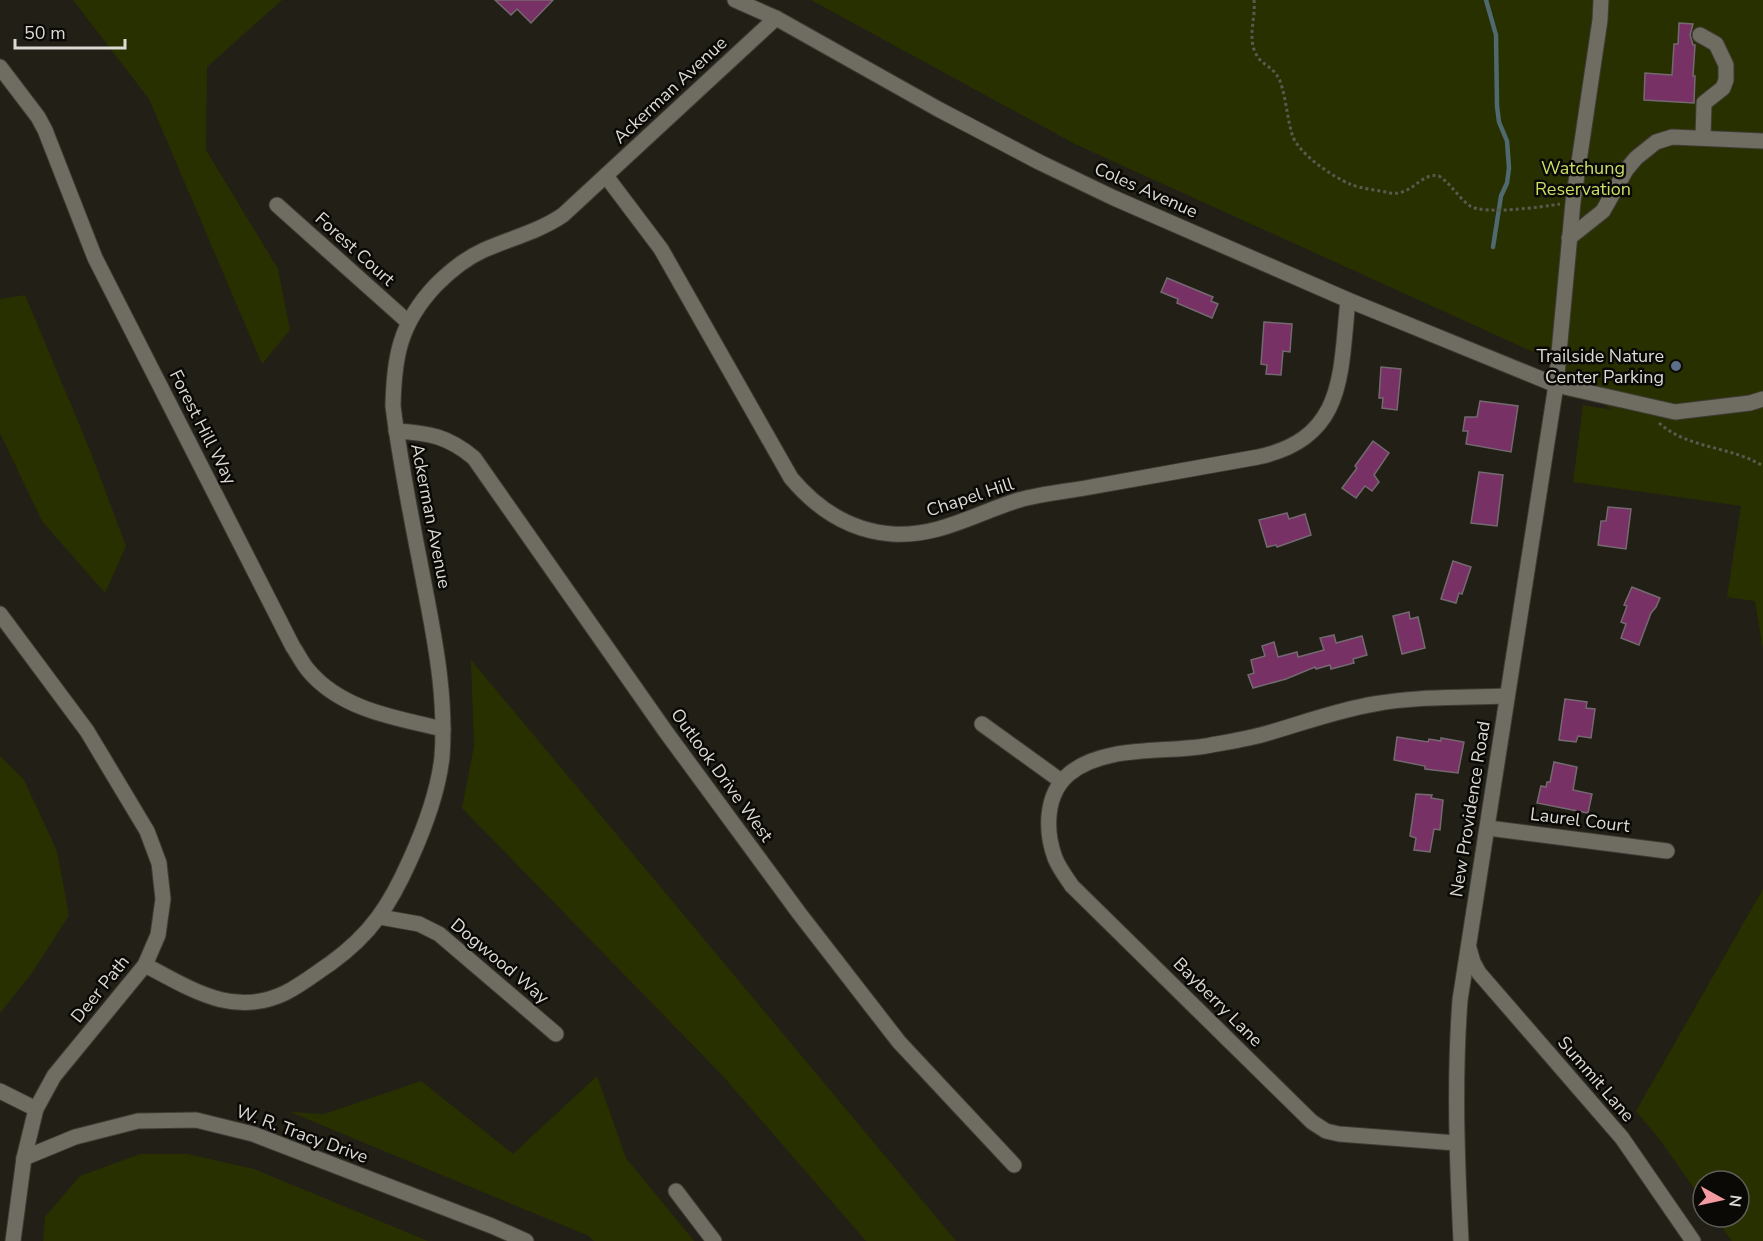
<svg xmlns="http://www.w3.org/2000/svg" width="1763" height="1241" font-family="'Nunito Sans',sans-serif">
  <style>
    .green { fill: #293000 }
    .lines { fill: none; stroke-linecap: round; stroke-linejoin: round }
    .stream { stroke: #4f696f; stroke-width: 4.5 }
    .building { fill: #773164; stroke: #746970; stroke-width: 1.5 }
    .minor-casing { stroke: #3e3b35; stroke-width: 17 }
    .path { stroke: #5a5850; stroke-width: 3; stroke-dasharray: 3 3; stroke-linecap: butt }
    .minor { stroke: #6f6c61; stroke-width: 15 }
    .service-dot { fill: #5c6f8a; stroke: #0a0906; stroke-width: 2 }
    .labels { text-anchor: middle; dominant-baseline: central; stroke-width: 5; stroke-linejoin: round; paint-order: stroke }
    .street-label { font-size: 18px; fill: #dbdad4; stroke: #0a0906 }
    .park-label { font-size: 18px; fill: #cbdf67; stroke: #0a0906 }
    .poi-label { font-size: 18px; fill: #dbdad4; stroke: #0a0906; text-anchor: end }
  </style>
  <rect width="100%" height="100%" fill="#221f16"/>
  <g class="green">
    <path d="M73,0H282L207,67L206,150L278,269L290,330L262,364L149,99Z"/>
    <path d="M811,0H1763V649L1755,601L1727,597L1741,506L1573,482L1583,405L1612,410L1540,355L1075,144Z"/>
    <path d="M25,295L89,448L126,546L105,593L42,521L0,433V299Z"/>
    <path d="M471,660L956,1241H866L722,1075L462,808L474,746Z"/>
    <path d="M0,756L24,780L57,851L69,915L32,973L0,1013Z"/>
    <path d="M1763,889V1241H1732L1715,1217H1739V1181H1703V1201L1660,1140L1636,1111Z"/>
    <path d="M597,1076L626,1158L694,1241H594L589,1236L290,1112L324,1114L421,1081L513,1154Z"/>
    <path d="M140,1154H187L254,1169L428,1241H43L45,1217L80,1176Z"/>
  </g>
  <g class="lines">
    <path class="stream" d="M1486,0L1496,35L1497,106L1499,122L1507,141L1509,168L1507,183L1501,196L1493,247"/>
  </g>
  <g class="building">
    <path d="M495,0H553L531,23L517,9L511,15Z"/>
    <path d="M1679,23L1693,24L1690,35L1693,45H1695L1693,76H1695L1694,103L1644,100L1645,73L1672,75L1674,44H1678Z"/>
    <path d="M1167,278L1213,297L1211,301L1218,304L1212,318L1177,303L1178,299L1161,292Z"/>
    <path d="M1264,322L1292,324L1290,352L1283,351L1281,375L1266,374L1267,365L1261,364Z"/>
    <path d="M1381,367L1401,369L1397,410L1382,408L1383,398H1379Z"/>
    <path d="M1480,401L1518,406L1511,452L1466,444L1468,431H1463L1465,417H1477Z"/>
    <path d="M1373,441L1389,453L1374,475L1379,482L1372,491L1365,486L1356,498L1342,488L1357,468L1355,466Z"/>
    <path d="M1479,472L1503,475L1497,526L1471,523Z"/>
    <path d="M1608,507L1631,509L1626,549L1598,545L1601,521H1606Z"/>
    <path d="M1287,513L1289,519L1305,514L1311,535L1277,547L1276,545L1267,547L1259,520Z"/>
    <path d="M1453,561L1471,567L1462,594L1459,593L1456,603L1441,599Z"/>
    <path d="M1632,587L1660,598L1656,607L1651,613L1639,645L1621,638L1626,624L1621,622L1627,606L1624,605Z"/>
    <path d="M1409,612L1410,619L1418,617L1425,648L1402,654L1393,616Z"/>
    <path d="M1334,635L1336,643L1362,636L1367,655L1353,659L1354,663L1331,669L1330,665L1316,669L1315,667L1286,679L1253,688L1248,675L1254,673L1251,660L1265,656L1262,646L1274,642L1278,657L1297,652L1298,657L1324,650L1320,638Z"/>
    <path d="M1565,699L1587,702L1586,708L1595,709L1591,738L1578,736L1576,742L1559,740Z"/>
    <path d="M1397,737L1428,742L1429,739L1441,741V738L1464,742L1458,773L1425,769V766L1394,760Z"/>
    <path d="M1554,762L1577,767L1573,790L1592,794L1588,813L1537,803L1541,786L1546,787L1547,782H1550Z"/>
    <path d="M1416,794L1432,795L1431,798L1443,800L1440,830L1434,829L1430,852L1414,850L1416,838L1410,836Z"/>
  </g>
  <g class="lines">
    <defs>
      <g id="minor">
        <path d="M735,0L776,18L938,109L1039,162L1114,198L1348,300L1556,385L1675,412L1750,403L1763,399"/>
        <path d="M1700,35L1716,44L1726,65V80L1723,88L1704,103L1703,137"/>
        <path d="M0,67L38,117L45,130L95,258L293,647C298,654 302,663 308,670C341,710 396,718 443,729"/>
        <path d="M606,176L661,249L791,478C817,509 851,531 892,534C939,537 976,513 1019,500C1044,493 1071,491 1096,486C1150,476 1204,467 1258,457C1346,438 1340,374 1348,300"/>
        <path d="M277,205L408,322"/>
        <path d="M1569,238L1603,211L1626,170L1636,158L1656,142L1672,137L1763,141"/>
        <path d="M396,431C429,433 448,436 474,458L666,732L799,913L899,1042L1014,1165"/>
        <path d="M0,614L87,731L147,831L159,863L163,899L158,935L145,965L54,1076L36,1109L24,1158L13,1241"/>
        <path d="M982,724L1061,781"/>
        <path d="M1488,828L1667,851"/>
        <path d="M380,917L419,924L439,934L556,1034"/>
        <path d="M1469,948L1473,962L1479,973L1622,1138L1693,1241"/>
        <path d="M145,965C191,989 233,1018 285,993C301,985 316,973 331,963C371,934 390,905 410,860C425,827 438,793 442,757C446,703 437,651 427,599C415,535 401,471 393,406C394,356 400,323 436,285C450,271 466,258 484,250C511,238 538,232 563,215L776,18"/>
        <path d="M0,1091L36,1109"/>
        <path d="M1456,1143L1339,1134L1326,1131L1312,1122L1072,886C1066,877 1059,868 1055,858C1045,831 1045,794 1069,774C1103,745 1164,753 1206,746C1227,742 1248,739 1268,733C1303,723 1338,710 1374,704C1417,696 1463,698 1506,696"/>
        <path d="M24,1158L75,1137L138,1121L196,1120L253,1134L492,1226L526,1241"/>
        <path d="M676,1191L714,1241"/>
        <path d="M1461,1241C1457,1160 1454,1081 1460,1000L1556,385L1573,202L1600,20L1601,0"/>
      </g>
    </defs>
    <use href="#minor" class="minor-casing"/>
    <g class="path">
      <path d="M1254,0C1256,18 1247,37 1256,54C1262,66 1274,66 1280,81C1286,98 1287,117 1292,134C1297,153 1333,177 1350,184C1361,189 1378,190 1390,193C1413,196 1420,172 1439,176C1451,184 1458,197 1470,206C1484,215 1542,207 1560,204"/>
      <path d="M1659,423C1688,449 1731,446 1763,466"/>
    </g>
    <use href="#minor" class="minor"/>
  </g>
  <circle class="service-dot" cx="1676" cy="366" r="6"/>
  <g class="labels">
    <g class="street-label">
      <text transform="translate(670 90) rotate(-43)">Ackerman Avenue</text>
      <text transform="translate(1146 190) rotate(24)">Coles Avenue</text>
      <text transform="translate(355 249) rotate(42)">Forest Court</text>
      <text transform="translate(203 427) rotate(63)">Forest Hill Way</text>
      <text transform="translate(970 497) rotate(-18)">Chapel Hill</text>
      <text transform="translate(431 516) rotate(79)">Ackerman Avenue</text>
      <text transform="translate(722 775) rotate(54)">Outlook Drive West</text>
      <text transform="translate(1470 809) rotate(-81)">New Providence Road</text>
      <text transform="translate(1580 820) rotate(7)">Laurel Court</text>
      <text transform="translate(500 961) rotate(40)">Dogwood Way</text>
      <text transform="translate(100 989) rotate(-51)">Deer Path</text>
      <text transform="translate(1218 1002) rotate(45)">Bayberry Lane</text>
      <text transform="translate(1596 1079) rotate(49)">Summit Lane</text>
      <text transform="translate(302 1134) rotate(20)">W. R. Tracy Drive</text>
    </g>
    <g class="park-label">
      <text x="1583" y="168">Watchung<tspan x="1583" dy="21">Reservation</tspan></text>
    </g>
    <g class="poi-label">
      <text x="1664" y="356">Trailside Nature<tspan x="1664" dy="21">Center Parking</tspan></text>
    </g>
  </g>
  <g transform="translate(1721 1199) rotate(98)"><circle r="28" fill="#0a0906" stroke="#5e5d58" stroke-width="1.5"/>
  <path d="M0-4.5L10 22L0 15L-10 22Z" fill="#f49aa0"/>
  <text y="-9" font-size="16" font-weight="bold" text-anchor="middle" fill="#dbdad4">N</text>
  </g>
  <path d="M15 39v9h110v-9" fill="none" stroke="#dbdad4" stroke-width="3"/>
  <text x="24" y="39" font-size="18" fill="#dbdad4" stroke="#0a0906" stroke-width="4.5" paint-order="stroke">50 m</text>
</svg>
